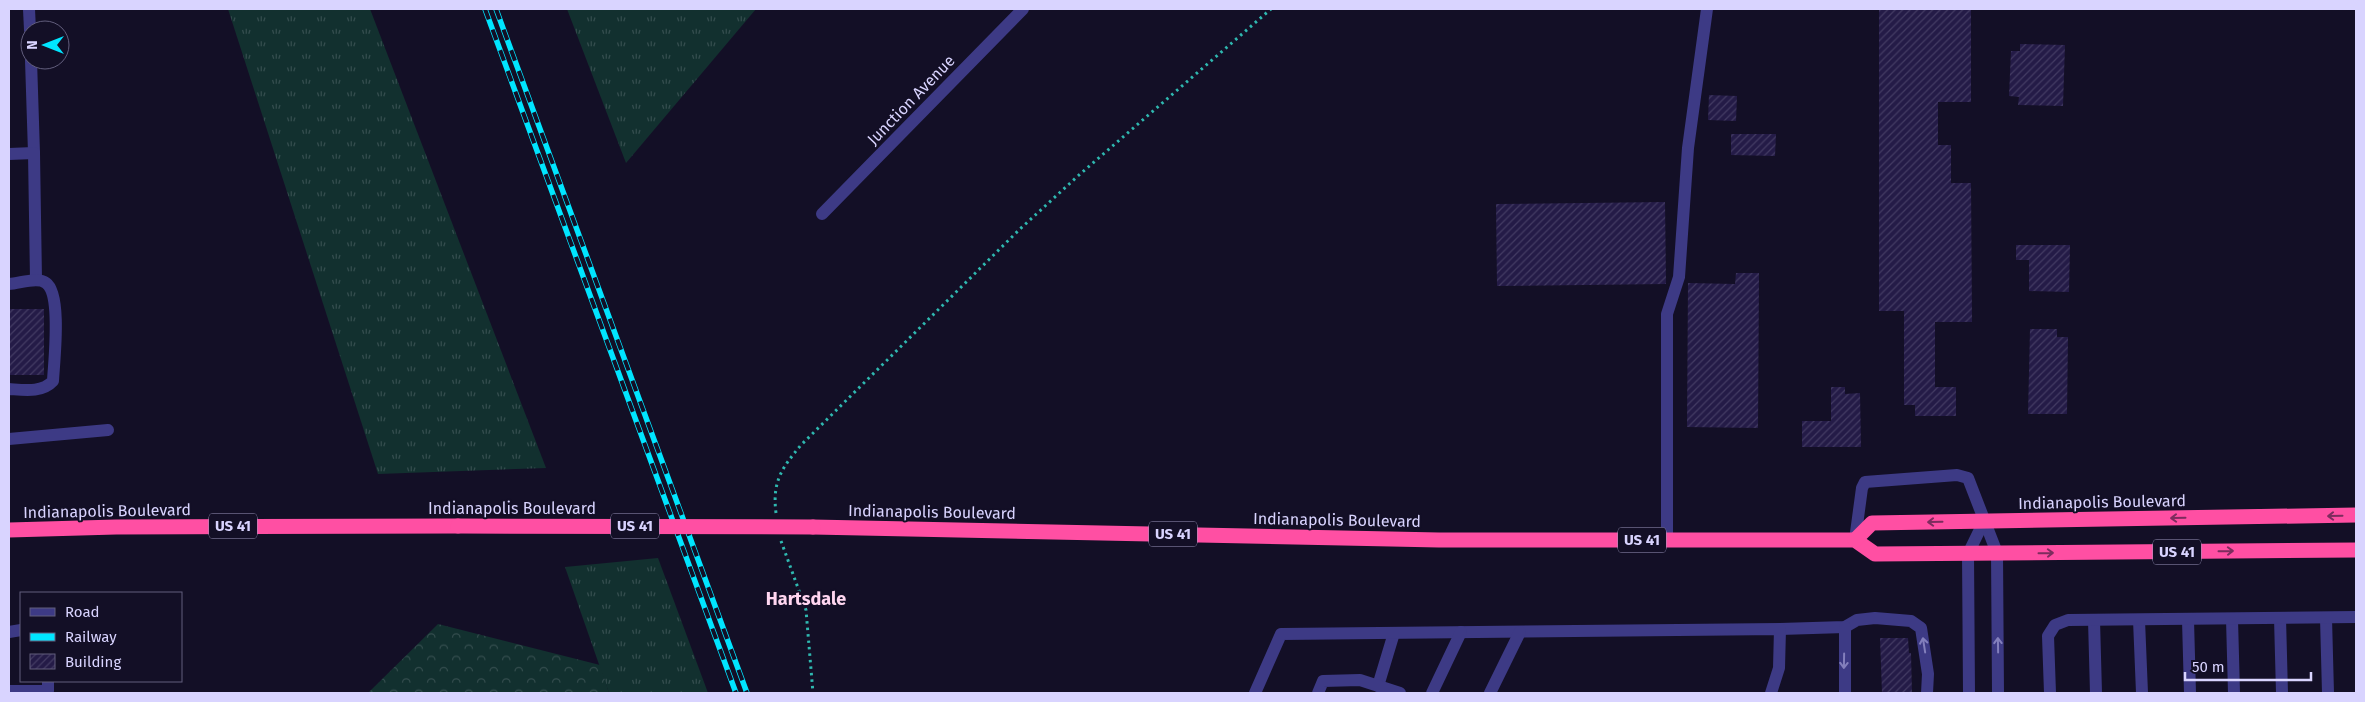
<svg xmlns="http://www.w3.org/2000/svg" width="2365" height="702" font-family="'Fira Sans',sans-serif">
  <style>
    .grass { fill: url(#grass-tufts) }
    .forest { fill: url(#forest-crowns) }
    .building { fill: url(#building-hatch) }
    .lines { fill: none; stroke-linecap: round; stroke-linejoin: round }
    .path { stroke: #2fb8b0; stroke-width: 3; stroke-dasharray: 2.5 4; stroke-linecap: butt }
    .minor { stroke: #3d3a85; stroke-width: 12 }
    .highway { stroke: #ff4fa3; stroke-width: 15 }
    .rail-casing { stroke: #00e5ff; stroke-width: 5.5 }
    .rail { stroke: #130f26; stroke-width: 4; stroke-dasharray: 11; stroke-linecap: butt }
    .highway-bridge { stroke: #ff4fa3; stroke-width: 15 }
    .oneway { stroke: #7d2c5e }
    .oneway2 { stroke: #837fbc }
    .labels { text-anchor: middle; dominant-baseline: central; stroke-width: 4; stroke-linejoin: round; paint-order: stroke }
    .shield { fill: #130f26; stroke: #9e99be; stroke-width: 1 }
    .shield-label { font-size: 15px; font-weight: bold; fill: #d9d4ff }
    .street-label { font-size: 16px; fill: #d9d4ff; stroke: #130f26 }
    .neighbourhood-label { font-size: 18px; font-weight: bold; fill: #ffd6f0; stroke: #130f26 }
  </style>
  <defs>
    <pattern id="grass-tufts" width="24" height="20" patternUnits="userSpaceOnUse" patternTransform="scale(1.25)"><rect width="24" height="20" fill="#12302f"/><path d="M3 7l-1-3M5 7V3M7 7l1-3M15 17l-1-3M17 17v-4M19 17l1-3" fill="none" stroke="#344d4e"/></pattern>
    <pattern id="forest-crowns" width="20" height="18" patternUnits="userSpaceOnUse" patternTransform="scale(1.25)"><rect width="20" height="18" fill="#12302f"/><path d="M2 6a3 3 0 1 1 6 0M12 15a3 3 0 1 1 6 0" fill="none" stroke="#344d4e"/></pattern>
    <pattern id="building-hatch" width="6" height="6" patternUnits="userSpaceOnUse" patternTransform="scale(1.25)"><rect width="6" height="6" fill="#241b47"/><path d="M-1 1l2-2M0 6l6-6M5 7l2-2" fill="none" stroke="#433b63"/></pattern>
  </defs>
  <rect width="100%" height="100%" fill="#130f26"/>
  <g class="grass">
    <path d="M228,9H370L546,468L378,474Z"/>
    <path d="M567,9H756L626,163Z"/>
    <path d="M658,558L708,693H609L565,567Z"/>
  </g>
  <path class="forest" d="M438,624L600,665L609,693H368Z"/>
  <g class="building">
    <path d="M1879,9H1971V102H1938V145H1951V183H1971L1972,322H1935V387H1956V416H1915V405H1904V311H1879Z"/>
    <path d="M2020,44L2065,45L2063,106L2018,105L2019,97L2009,96L2011,51H2020Z"/>
    <path d="M1709,95L1737,96L1736,121L1708,120Z"/>
    <path d="M1731,134H1776L1775,156L1731,155Z"/>
    <path d="M1665,202L1666,284L1497,286L1496,204Z"/>
    <path d="M2016,245H2070L2069,292L2029,291V260H2016Z"/>
    <path d="M1736,273H1759L1758,428L1687,427L1688,283L1735,284Z"/>
    <rect x="9" y="309" width="35" height="66"/>
    <path d="M2030,329H2057V337H2068L2067,414H2028Z"/>
    <path d="M1831,387H1845V394L1860,393L1861,447H1802V421H1831Z"/>
    <path d="M1880,638H1908L1909,653H1911L1912,693H1882Z"/>
  </g>
  <g class="lines">
    <g class="path">
      <path d="M776,513C772,481 782,468 801,445L1020,229L1079,175L1271,9"/>
      <path d="M781,541L806,610L813,693"/>
    </g>
    <g class="minor">
      <path d="M29,9L30,30"/>
      <path d="M31,60L34,153"/>
      <path d="M9,154L34,153L36,280"/>
      <path d="M822,214L1023,9"/>
      <path d="M9,284C19,284 37,276 46,283C62,294 54,361 53,381C42,393 24,390 9,389"/>
      <path d="M9,439L108,430"/>
      <path d="M1667,540V314L1679,277L1688,148L1707,9"/>
      <path d="M1855,540L1862,488L1865,482L1957,475L1968,478L1997,553L1998,693"/>
      <path d="M2280,618L2282,693"/>
      <path d="M2326,618L2328,693"/>
      <path d="M2232,619L2234,693"/>
      <path d="M2094,620L2096,693"/>
      <path d="M2139,620L2142,693"/>
      <path d="M2188,620L2190,693"/>
      <path d="M1780,629L1845,627L1857,620L1875,618L1911,621L1921,628L1928,674L1927,693"/>
      <path d="M9,632L21,630"/>
      <path d="M1378,686L1394,633"/>
      <path d="M9,691H48V681"/>
      <path d="M1255,693L1281,634L1780,629L1779,668L1771,693"/>
      <path d="M1318,693L1323,681L1360,680L1400,693"/>
      <path d="M1432,693L1461,632"/>
      <path d="M1490,693L1520,632"/>
      <path d="M1845,693V627"/>
      <path d="M1969,693L1968,554L1984,521"/>
      <path d="M2050,693L2048,636L2055,625L2068,620L2356,617"/>
    </g>
    <g class="highway">
      <path d="M813,527L1439,540H1855L1875,554L2356,550"/>
      <path d="M9,530L116,527L458,526"/>
      <path d="M1855,540L1872,523L2356,515"/>
    </g>
    <defs>
      <g id="rail">
        <path d="M485,9L736,693"/>
        <path d="M496,9L747,693"/>
      </g>
    </defs>
    <use href="#rail" class="rail-casing"/>
    <use href="#rail" class="rail"/>
    <path class="highway-bridge" d="M458,526L813,527"/>
  </g>
  <defs><path id="oneway-shaft" d="M-6 0H5M1.5-3L5.5 0L1.5 3" fill="none" stroke-width="1.6" stroke-linecap="round" stroke-linejoin="round" transform="scale(1.25)"/></defs>
  <g class="oneway">
    <use href="#oneway-shaft" transform="translate(2335 516) rotate(179)"/>
    <use href="#oneway-shaft" transform="translate(2178 518) rotate(179)"/>
    <use href="#oneway-shaft" transform="translate(1935 522) rotate(179)"/>
    <use href="#oneway-shaft" transform="translate(2226 551) rotate(-1)"/>
    <use href="#oneway-shaft" transform="translate(2046 553) rotate(-1)"/>
  </g>
  <g class="oneway2">
    <use href="#oneway-shaft" transform="translate(1924 645) rotate(-99)"/>
    <use href="#oneway-shaft" transform="translate(1998 645) rotate(-91)"/>
    <use href="#oneway-shaft" transform="translate(1844 661) rotate(91)"/>
  </g>
  <g class="labels">
    <g class="shield">
      <rect x="209" y="513.5" width="48" height="25" rx="4"/>
      <rect x="611" y="513.5" width="48" height="25" rx="4"/>
      <rect x="1149" y="521.5" width="48" height="25" rx="4"/>
      <rect x="1618" y="527.5" width="48" height="25" rx="4"/>
      <rect x="2153" y="539.5" width="48" height="25" rx="4"/>
    </g>
    <g class="shield-label">
      <text x="233" y="526">US 41</text>
      <text x="635" y="526">US 41</text>
      <text x="1173" y="534">US 41</text>
      <text x="1642" y="540">US 41</text>
      <text x="2177" y="552">US 41</text>
    </g>
    <g class="street-label">
      <text transform="translate(911 100) rotate(-46)">Junction Avenue</text>
      <text transform="translate(2102 502) rotate(-1)">Indianapolis Boulevard</text>
      <text x="512" y="508">Indianapolis Boulevard</text>
      <text transform="translate(107 511) rotate(-1)">Indianapolis Boulevard</text>
      <text transform="translate(932 512) rotate(1)">Indianapolis Boulevard</text>
      <text transform="translate(1337 520) rotate(1)">Indianapolis Boulevard</text>
    </g>
    <g class="neighbourhood-label">
      <text x="806" y="599">Hartsdale</text>
    </g>
  </g>
  <rect width="2365" height="702" fill="none" stroke="#d9d4ff" stroke-width="20"/>
  <rect x="20" y="592" width="162" height="90" fill="#130f26" stroke="#625e7d"/>
  <rect x="30" y="608" width="25" height="8" fill="#3d3a85" stroke="#625e7d"/>
  <text x="65" y="617" font-size="15" fill="#d9d4ff">Road</text>
  <rect x="30" y="633" width="25" height="8" fill="#00e5ff" stroke="#625e7d"/>
  <text x="65" y="642" font-size="15" fill="#d9d4ff">Railway</text>
  <rect x="30" y="654" width="25" height="15" fill="url(#building-hatch)" stroke="#625e7d"/>
  <text x="65" y="667" font-size="15" fill="#d9d4ff">Building</text>
  <g transform="translate(45 45) rotate(270)"><circle r="24" fill="#130f26" stroke="#625e7d"/>
  <path d="M0-4L9 19L0 12L-9 19Z" fill="#00e5ff"/>
  <text y="-8" font-size="14" font-weight="bold" text-anchor="middle" fill="#d9d4ff">N</text>
  </g>
  <path d="M2185 672v8h126v-8" fill="none" stroke="#d9d4ff" stroke-width="2.5"/>
  <text x="2192" y="672" font-size="15" fill="#d9d4ff" stroke="#130f26" stroke-width="4" paint-order="stroke">50 m</text>
</svg>
